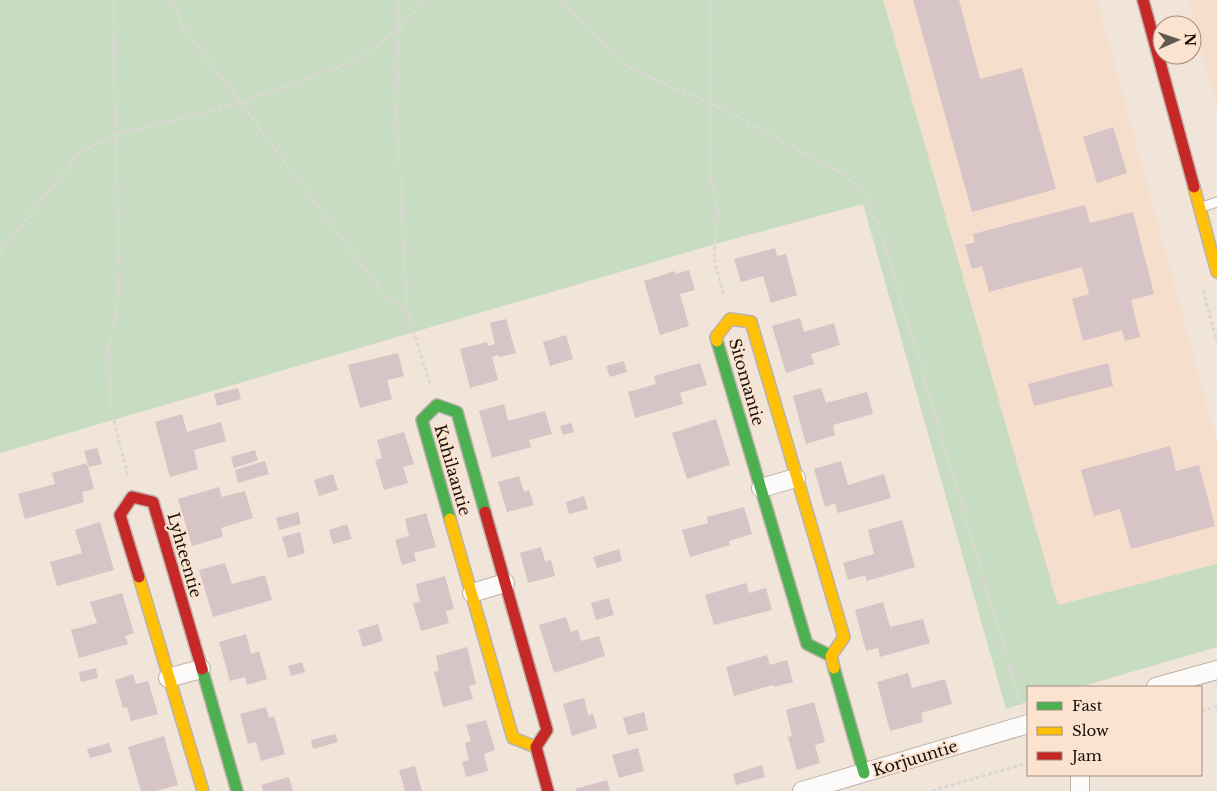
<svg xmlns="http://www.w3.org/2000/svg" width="1217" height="791" font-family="'Libre Baskerville',serif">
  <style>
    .built { fill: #f5decb }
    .green { fill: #c8dcc1 }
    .building { fill: #d6c4c6 }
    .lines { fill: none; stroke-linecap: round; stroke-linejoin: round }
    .lane-casing { stroke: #bdb2aa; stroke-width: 11 }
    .street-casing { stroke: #bdb2aa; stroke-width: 20 }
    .fast-casing { stroke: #bdb2aa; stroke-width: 14 }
    .slow-casing { stroke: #bdb2aa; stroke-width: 14 }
    .jam-casing { stroke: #bdb2aa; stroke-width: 14 }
    .path { stroke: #dcd7d4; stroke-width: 3; stroke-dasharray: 4 2.5; stroke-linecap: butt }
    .lane { stroke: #fdfbf9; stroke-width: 9 }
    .street { stroke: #fdfbf9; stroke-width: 18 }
    .fast { stroke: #4caf50; stroke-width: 11 }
    .slow { stroke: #ffc107; stroke-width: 11 }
    .jam { stroke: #c62828; stroke-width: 11 }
    .labels { text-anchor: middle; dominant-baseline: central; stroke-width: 4.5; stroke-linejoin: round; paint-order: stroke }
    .street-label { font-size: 16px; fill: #160e08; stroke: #fbe3cf }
  </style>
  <rect width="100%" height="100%" fill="#f1e4d9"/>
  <g class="built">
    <path d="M883,0H1097L1217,443V564L1058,605Z"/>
    <path d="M1188,0H1217V108Z"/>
  </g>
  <path class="green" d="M0,0H883L1058,605L1217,564V647L1080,687H1028V702L1006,709L863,204L719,243L0,453Z"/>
  <g class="building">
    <path d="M913,0H959L980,79L1022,68L1056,189L972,212Z"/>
    <path d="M1113,127L1127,173L1097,183L1083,137Z"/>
    <path d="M1085,205L1090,223L1133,212L1154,294L1131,300L1140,337L1125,341L1122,330L1083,341L1072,299L1089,294L1082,267L989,292L982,266L972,269L965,245L975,242L973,234Z"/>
    <path d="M775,248L777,256L786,254L797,295L771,303L763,276L741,282L734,259Z"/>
    <path d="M689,270L695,290L680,294L689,326L660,335L644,281L675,271L676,274Z"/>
    <path d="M800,318L804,332L834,323L840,345L811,354L814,364L786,373L772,326Z"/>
    <path d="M506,319L516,353L499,357L498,355L492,357L498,380L470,388L460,349L487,342L488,346L495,344L490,323Z"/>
    <path d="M566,335L573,359L550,366L543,342Z"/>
    <path d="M398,353L404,376L387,380L392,399L360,408L348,365Z"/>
    <path d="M624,361L627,372L610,377L606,366Z"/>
    <path d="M700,363L707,385L680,393L683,404L635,418L628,392L656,384L654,376Z"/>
    <path d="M1108,363L1113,386L1034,406L1028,384Z"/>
    <path d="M238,388L241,399L217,406L214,394Z"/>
    <path d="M821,388L826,403L867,392L873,414L833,425L835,435L806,444L793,396Z"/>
    <path d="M504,404L508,421L545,411L552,434L529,440L531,447L492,458L479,411Z"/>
    <path d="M182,414L187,432L221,422L226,441L194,450L198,469L170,477L155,422Z"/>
    <path d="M716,419L730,465L687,479L672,433Z"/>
    <path d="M571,423L574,432L563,435L560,426Z"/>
    <path d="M404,432L414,464L403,467L408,483L384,490L375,460L382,458L377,440Z"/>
    <path d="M1170,446L1176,471L1199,465L1215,526L1131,549L1120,509L1094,516L1081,470Z"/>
    <path d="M97,448L102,464L89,467L84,451Z"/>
    <path d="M255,450L258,460L234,468L231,457Z"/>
    <path d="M265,461L269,474L238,483L235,470Z"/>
    <path d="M841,461L848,485L884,474L891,498L838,513L835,503L825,507L814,469Z"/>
    <path d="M87,463L94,489L82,492L84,502L25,519L18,494L55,484L52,473Z"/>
    <path d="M333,474L338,490L319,496L314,480Z"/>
    <path d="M519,476L524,492L529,490L534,505L507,512L498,482Z"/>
    <path d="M219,487L222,497L245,491L253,518L221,528L223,537L192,546L178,499Z"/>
    <path d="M584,496L588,509L569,514L566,502Z"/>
    <path d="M744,507L752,534L729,541L730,545L690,557L682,530L708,523L707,517Z"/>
    <path d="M298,512L301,524L279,530L276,518Z"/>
    <path d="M426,513L436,547L414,553L416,561L402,565L395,540L409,536L405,519Z"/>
    <path d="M902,520L915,567L867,581L865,575L848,580L843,563L874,554L868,530Z"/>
    <path d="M100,522L114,570L57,586L50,562L82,553L75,530Z"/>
    <path d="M347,524L352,539L333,544L329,530Z"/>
    <path d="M300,532L305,553L288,558L282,537Z"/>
    <path d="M541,547L545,561L551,560L555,576L528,583L520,553Z"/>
    <path d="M619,549L622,561L597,568L593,557Z"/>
    <path d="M225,563L232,584L265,575L272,600L213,617L199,570Z"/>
    <path d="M445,576L454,609L446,611L449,623L421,631L413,603L420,602L416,584Z"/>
    <path d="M746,583L749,593L766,588L772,610L714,625L705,595Z"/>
    <path d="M122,593L134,633L125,636L128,644L79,658L71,630L97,623L90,602Z"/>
    <path d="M609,598L614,615L596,620L591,603Z"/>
    <path d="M883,602L890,627L923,619L930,643L880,657L878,648L866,651L855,610Z"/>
    <path d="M566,617L571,632L578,630L581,641L599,636L605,656L554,673L539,625Z"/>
    <path d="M378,624L383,641L363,647L358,630Z"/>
    <path d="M246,634L251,654L259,651L267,679L247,685L245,677L230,681L219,642Z"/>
    <path d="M467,647L476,684L469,686L473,699L443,707L434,672L439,671L436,656Z"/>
    <path d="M767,655L770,665L787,660L793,682L774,687L773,685L734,696L726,667Z"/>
    <path d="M302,662L305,672L291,676L288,666Z"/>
    <path d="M96,668L98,678L81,682L79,672Z"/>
    <path d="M908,673L912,688L945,679L952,704L921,713L923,722L890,731L877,682Z"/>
    <path d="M133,674L136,684L148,681L158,714L131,721L127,707L123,708L115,680Z"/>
    <path d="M584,698L588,715L593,714L597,728L572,736L563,704Z"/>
    <path d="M814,702L825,742L815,745L820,763L797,770L788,737L792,736L786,710Z"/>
    <path d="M266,707L269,718L274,716L285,754L261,761L256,742L248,744L240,714Z"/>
    <path d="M644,712L648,730L628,735L623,718Z"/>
    <path d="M486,720L495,750L484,754L488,771L466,777L462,762L469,760L465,743L471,741L466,725Z"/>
    <path d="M335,734L338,742L313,749L311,740Z"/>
    <path d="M164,736L178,785L156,791H141L128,747Z"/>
    <path d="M109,743L112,752L90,758L87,749Z"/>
    <path d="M638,748L644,771L619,778L612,755Z"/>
    <path d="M762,765L765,777L736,785L733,774Z"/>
    <path d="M415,766L422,791H405L399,770Z"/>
    <path d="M289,777L293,791H263L261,785Z"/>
    <path d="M607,780L610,791H576L575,789Z"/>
  </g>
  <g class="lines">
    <defs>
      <path id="lane" d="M1202,207L1217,202"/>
      <g id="street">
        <path d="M761,488L796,478"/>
        <path d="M472,593L505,583"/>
        <path d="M168,678L201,669"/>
        <path d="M1156,687L1217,670"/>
        <path d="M1080,775V791"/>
        <path d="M802,791L1028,724"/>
      </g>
      <g id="fast">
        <path d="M717,341L807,644L831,656"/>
        <path d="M450,519L422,420L437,405L457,412L485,512"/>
        <path d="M834,668L864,773"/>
        <path d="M202,669L237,791"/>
      </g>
      <g id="slow">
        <path d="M1194,187L1217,272"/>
        <path d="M717,341L716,337L730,319L751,322L844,637L831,656L834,668"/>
        <path d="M450,519L513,738L536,747"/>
        <path d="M139,577L203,791"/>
      </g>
      <g id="jam">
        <path d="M1143,0L1194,187"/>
        <path d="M485,512L547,730L536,747L548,791"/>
        <path d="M139,577L120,515L132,497L153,502L202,669"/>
      </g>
    </defs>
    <use href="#lane" class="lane-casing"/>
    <use href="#street" class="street-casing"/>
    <use href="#fast" class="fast-casing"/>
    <use href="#slow" class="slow-casing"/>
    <use href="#jam" class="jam-casing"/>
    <g class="path">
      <path d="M112,0L120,290L109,347L111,408L128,477"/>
      <path d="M171,0L183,26L384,294L407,311"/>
      <path d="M398,0L397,120L407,312L431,386"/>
      <path d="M558,0L633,70L711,103L844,174L863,193L879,226L1022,708"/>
      <path d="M711,0V179L718,212L714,258L724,297"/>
      <path d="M0,252L80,153L117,134L240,103L355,61L398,30L426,0"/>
      <path d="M1203,290L1217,342"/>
      <path d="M1201,711L1217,706"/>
      <path d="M932,791L1028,763"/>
    </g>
    <use href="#lane" class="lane"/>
    <use href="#street" class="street"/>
    <use href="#fast" class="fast"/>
    <use href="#slow" class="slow"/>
    <use href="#jam" class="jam"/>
  </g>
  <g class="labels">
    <g class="street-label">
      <text transform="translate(747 382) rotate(74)">Sitomantie</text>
      <text transform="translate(453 470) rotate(74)">Kuhilaantie</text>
      <text transform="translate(185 555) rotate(74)">Lyhteentie</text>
      <text transform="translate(915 758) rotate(-17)">Korjuuntie</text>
    </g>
  </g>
  <rect x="1027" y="686" width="175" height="90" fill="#fbe3cf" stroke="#9f8e7f"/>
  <rect x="1037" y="702" width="25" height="8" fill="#4caf50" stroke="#9f8e7f"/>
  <text x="1072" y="711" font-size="15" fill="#160e08">Fast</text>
  <rect x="1037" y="727" width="25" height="8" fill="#ffc107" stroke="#9f8e7f"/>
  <text x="1072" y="736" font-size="15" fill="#160e08">Slow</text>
  <rect x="1037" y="752" width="25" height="8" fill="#c62828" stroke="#9f8e7f"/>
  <text x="1072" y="761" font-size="15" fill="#160e08">Jam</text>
  <g transform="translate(1177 40) rotate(88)"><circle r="24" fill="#fbe3cf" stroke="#9f8e7f"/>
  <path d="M0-4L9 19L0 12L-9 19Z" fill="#635951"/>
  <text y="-8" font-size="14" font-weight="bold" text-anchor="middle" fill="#160e08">N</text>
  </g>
</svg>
